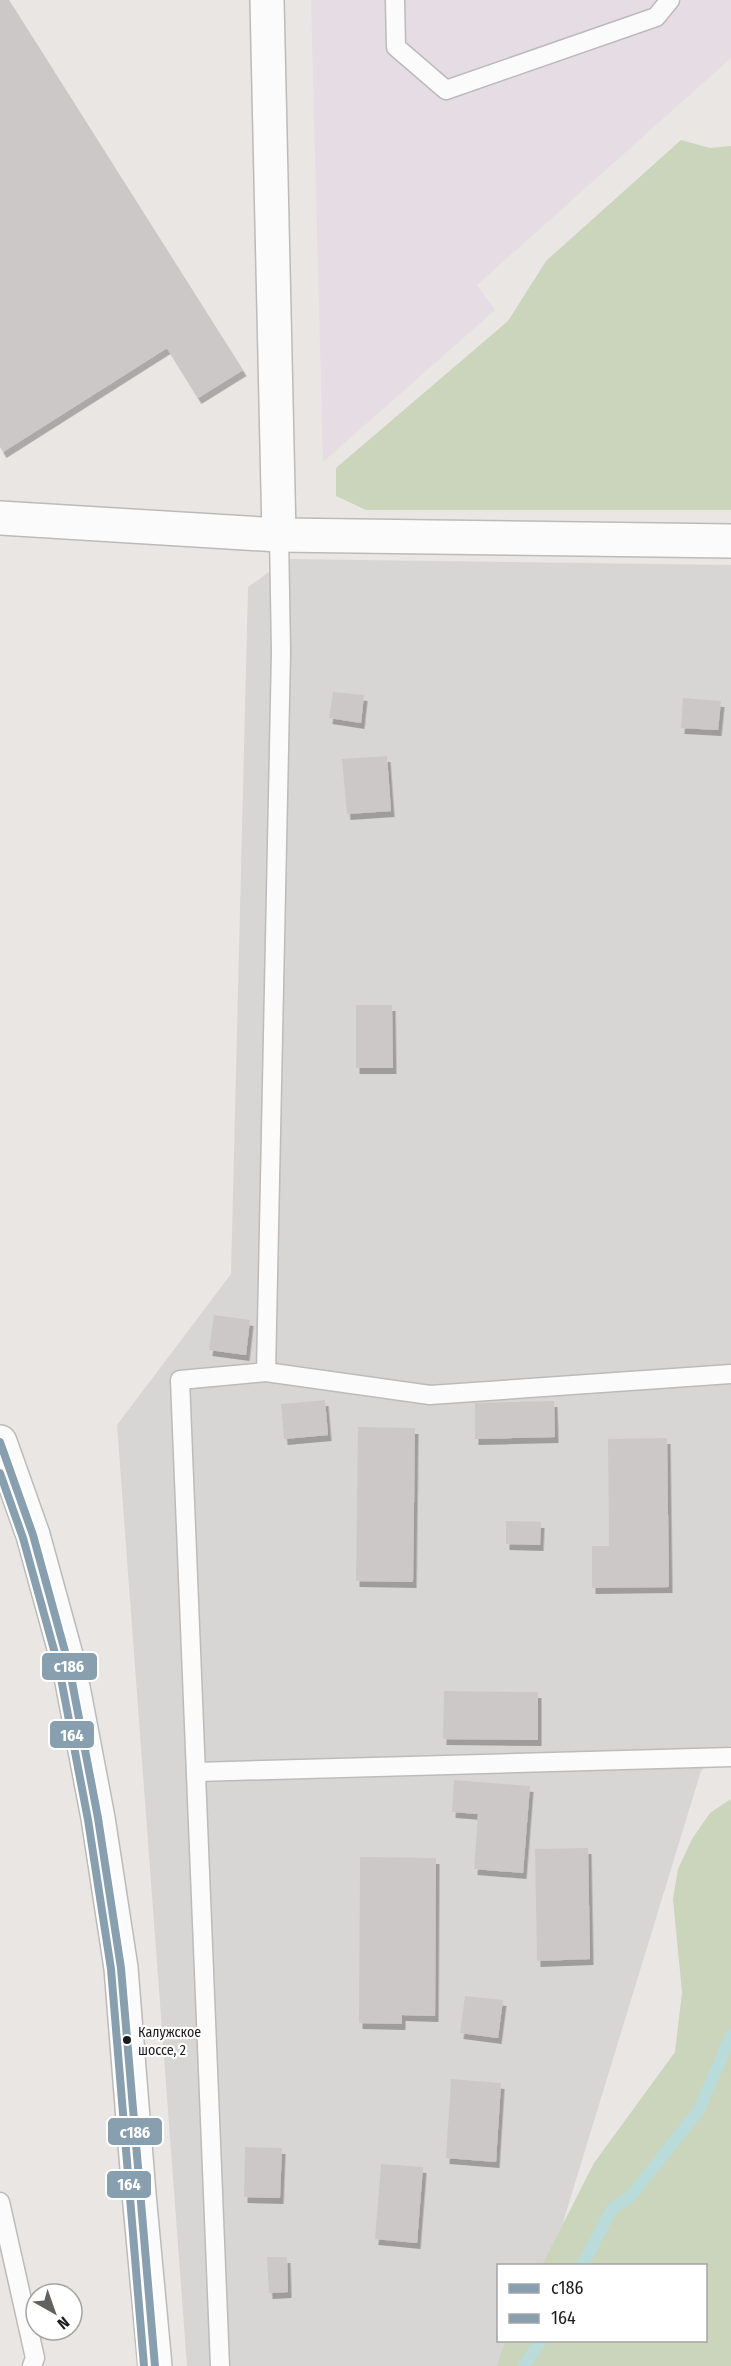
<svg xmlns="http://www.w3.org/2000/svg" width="731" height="2366" font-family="'Fira Sans Condensed',sans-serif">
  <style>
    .residential { fill: #d8d6d5 }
    .industrial { fill: #e6dce4 }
    .forest { fill: #cbd5bb }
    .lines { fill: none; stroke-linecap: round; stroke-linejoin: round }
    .stream { stroke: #b9dbda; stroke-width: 12 }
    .building { fill: #ccc8c7; filter: url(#shadow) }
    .service-casing { stroke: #bcbbba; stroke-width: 21 }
    .minor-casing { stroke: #bcbbba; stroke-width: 36 }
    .tertiary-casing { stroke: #bcbbba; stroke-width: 36 }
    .service { stroke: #fcfbfb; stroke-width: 18 }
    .minor { stroke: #fcfbfb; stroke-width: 33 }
    .tertiary { stroke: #fcfbfb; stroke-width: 33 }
    .bus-1-casing { stroke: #fff; stroke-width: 12 }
    .bus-2-casing { stroke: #fff; stroke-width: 12 }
    .bus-1 { stroke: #889faf; stroke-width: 8 }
    .bus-2 { stroke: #889faf; stroke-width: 8 }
    .bus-dot { fill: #1b1b1b; stroke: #fff; stroke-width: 2 }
    .labels { text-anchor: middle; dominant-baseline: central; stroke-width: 4.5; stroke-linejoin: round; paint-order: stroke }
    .bus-label { font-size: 14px; fill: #1b1b1b; stroke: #fff; text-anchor: start }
    .line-badge { stroke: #fff; stroke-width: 2 }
    .badge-label { font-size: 16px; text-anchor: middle; font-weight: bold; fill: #fff }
  </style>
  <defs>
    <filter id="shadow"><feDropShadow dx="3.5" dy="6" stdDeviation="0" flood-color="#0004"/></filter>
  </defs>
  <rect width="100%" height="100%" fill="#e9e6e4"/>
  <path class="residential" d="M287,559L731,565V1745L701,1771L550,2265L498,2266V2340L527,2341L519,2366H187L117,1425L231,1274L248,587Z"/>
  <path class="industrial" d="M311,0H731V58L477,285L495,310L323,462Z"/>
  <g class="forest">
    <path d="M681,140L710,148L731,146V510H366L336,496V468L508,321L546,261Z"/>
    <path d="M731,1799V2366H497L505,2341L706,2340V2266L542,2265L594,2163L675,2052L682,1992L673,1899L678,1869L692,1839L710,1813Z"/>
  </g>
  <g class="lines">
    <g class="stream">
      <path d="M582,2266L612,2209L631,2196L699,2110L731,2035"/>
      <path d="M524,2366L541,2340"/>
    </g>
  </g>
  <g class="building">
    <path d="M0,0H9L243,370L198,398L167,348L3,452L0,447Z"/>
    <path d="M333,692L364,695L361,723L329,718Z"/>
    <path d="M683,698L721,701L718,730L681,728Z"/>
    <path d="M387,756L391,811L347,814L342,759Z"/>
    <path d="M356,1005H392L393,1068H356Z"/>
    <path d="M214,1315L250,1320L246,1355L209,1350Z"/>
    <path d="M325,1400L328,1435L284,1439L281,1404Z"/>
    <path d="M554,1401L555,1437L475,1439V1403Z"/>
    <path d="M358,1427L415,1428L413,1582L356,1581Z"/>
    <path d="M667,1438L669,1587L592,1588V1546H609L608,1439Z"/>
    <path d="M506,1521L541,1522L540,1545L506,1544Z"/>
    <path d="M444,1691L538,1692V1740L443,1739Z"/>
    <path d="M454,1780L530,1786L523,1873L474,1869L478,1814L452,1812Z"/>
    <path d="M588,1848L590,1959L537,1961L535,1849Z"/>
    <path d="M360,1857L436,1858L435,2016L402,2015V2024L359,2023Z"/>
    <path d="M465,1996L503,2000L498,2038L460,2033Z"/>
    <path d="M451,2079L501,2083L496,2162L446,2158Z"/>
    <path d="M245,2147L282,2148L280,2198L244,2197Z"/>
    <path d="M381,2164L423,2167L417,2243L375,2239Z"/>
    <path d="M267,2257H287L288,2292L269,2293Z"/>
  </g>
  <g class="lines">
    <defs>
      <g id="service">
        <path d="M395,0L396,47L446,90L656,17L670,0"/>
        <path d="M266,1372L430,1395L731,1374"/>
        <path d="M196,1772L731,1757"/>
        <path d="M0,2202L35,2358L32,2366"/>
        <path d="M220,2366L180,1380L266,1372L281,652L279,535"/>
      </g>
      <g id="minor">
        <path d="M267,0L279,535"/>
        <path d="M0,518L279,535L731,541"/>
      </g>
      <path id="tertiary" d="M0,1442L33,1535L69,1666L98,1818L121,1968L139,2194L155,2366"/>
    </defs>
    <use href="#service" class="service-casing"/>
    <use href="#minor" class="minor-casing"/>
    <use href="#tertiary" class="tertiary-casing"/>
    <use href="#service" class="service"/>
    <use href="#minor" class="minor"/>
    <use href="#tertiary" class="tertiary"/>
    <defs>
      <path id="bus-1" d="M0,1442L33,1535L69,1666L98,1818L121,1968L155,2366"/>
      <path id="bus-2" d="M0,1473L23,1538L59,1668L88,1820L111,1969L144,2366"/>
    </defs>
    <use href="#bus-1" class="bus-1-casing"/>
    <use href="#bus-2" class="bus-2-casing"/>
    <use href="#bus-1" class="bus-1"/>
    <use href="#bus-2" class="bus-2"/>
  </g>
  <circle class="bus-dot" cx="127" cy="2040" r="5"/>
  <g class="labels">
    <g class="bus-label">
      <text x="138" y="2032">Калужское<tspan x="138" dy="18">шоссе, 2</tspan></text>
    </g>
  </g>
  <g class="line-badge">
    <rect x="41" y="1652" width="57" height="29" rx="6" fill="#889faf"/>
    <rect x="49" y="1720" width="46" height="29" rx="6" fill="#889faf"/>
    <rect x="107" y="2117" width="56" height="29" rx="6" fill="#889faf"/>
    <rect x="106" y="2170" width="46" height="29" rx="6" fill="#889faf"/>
  </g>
  <g class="badge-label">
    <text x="69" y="1672">с186</text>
    <text x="72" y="1741">164</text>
    <text x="135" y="2138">с186</text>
    <text x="129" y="2190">164</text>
  </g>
  <rect x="497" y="2264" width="210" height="78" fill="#ffffff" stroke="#a4a4a4" stroke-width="1.5"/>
  <rect x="509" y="2284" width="30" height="9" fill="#889faf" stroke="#a4a4a4" stroke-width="1.5"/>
  <text x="551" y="2294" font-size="18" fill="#1b1b1b">с186</text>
  <rect x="509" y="2314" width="30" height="9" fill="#889faf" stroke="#a4a4a4" stroke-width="1.5"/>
  <text x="551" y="2324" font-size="18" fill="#1b1b1b">164</text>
  <g transform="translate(54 2312) rotate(140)"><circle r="28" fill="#ffffff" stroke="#a4a4a4" stroke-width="1.5"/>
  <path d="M0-4.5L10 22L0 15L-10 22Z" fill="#636261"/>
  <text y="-9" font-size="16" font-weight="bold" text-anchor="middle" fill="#1b1b1b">N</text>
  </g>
</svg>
